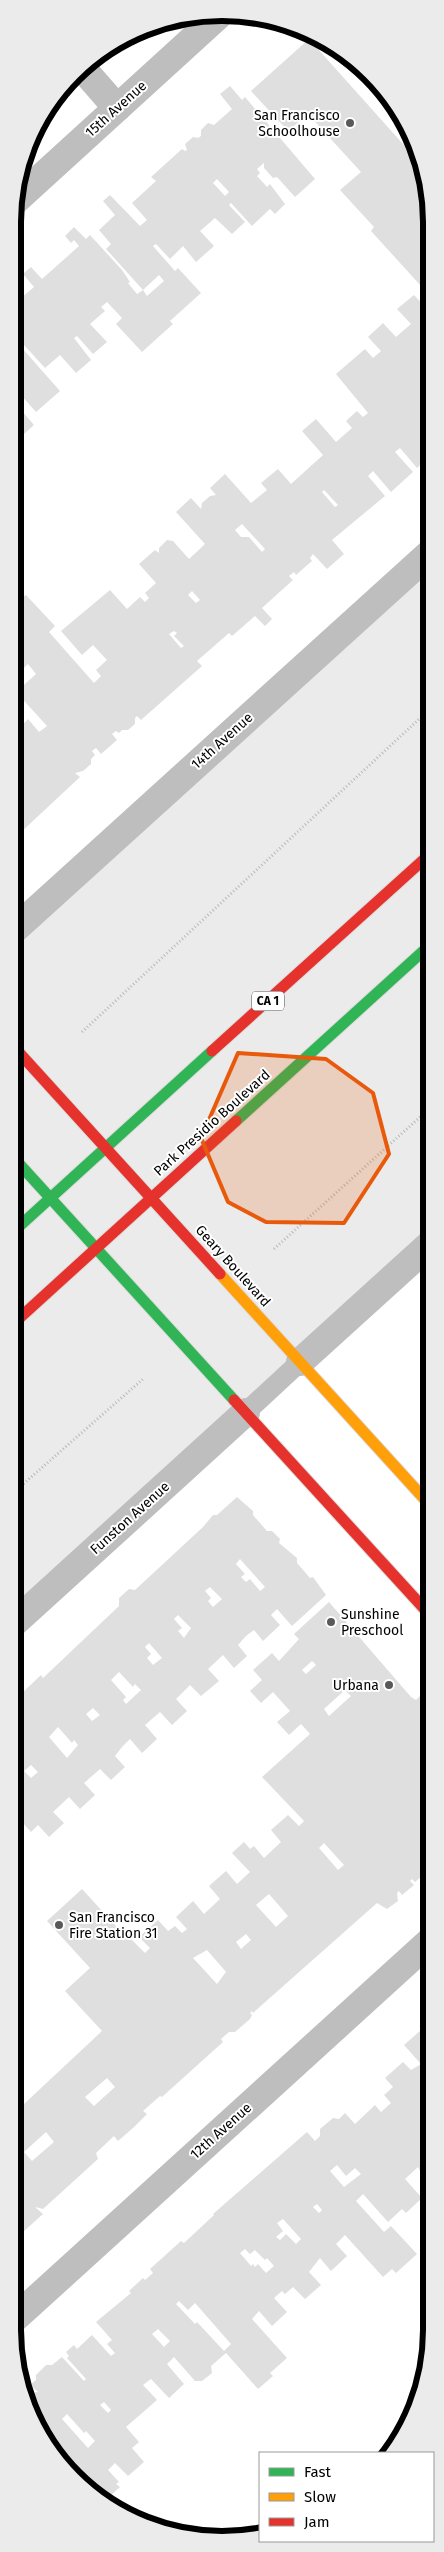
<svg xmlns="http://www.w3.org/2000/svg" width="444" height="2552" font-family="'Fira Sans',sans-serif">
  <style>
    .green { fill: #ebebeb }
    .building { fill: #dfdfdf; fill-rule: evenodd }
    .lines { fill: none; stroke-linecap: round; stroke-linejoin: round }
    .fast-casing { stroke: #dbdbdb; stroke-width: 13 }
    .slow-casing { stroke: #dbdbdb; stroke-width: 13 }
    .jam-casing { stroke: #dbdbdb; stroke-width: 13 }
    .path { stroke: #b9b9b9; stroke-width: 3; stroke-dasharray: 1 2.5; stroke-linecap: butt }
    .lane { stroke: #bebebe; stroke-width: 20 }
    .street { stroke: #bebebe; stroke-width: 28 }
    .fast { stroke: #30b455; stroke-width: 11 }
    .slow { stroke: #ff9f0a; stroke-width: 11 }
    .jam { stroke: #e5322d; stroke-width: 11 }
    .marked { fill: #e8590c; fill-opacity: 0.2; stroke: #e8590c; stroke-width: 4; stroke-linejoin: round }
    .poi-dot { fill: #595959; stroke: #fff; stroke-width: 2 }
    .labels { text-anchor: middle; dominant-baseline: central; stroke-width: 4; stroke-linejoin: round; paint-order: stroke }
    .shield { fill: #fff; stroke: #4c4c4c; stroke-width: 1 }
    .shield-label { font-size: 12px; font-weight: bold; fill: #000 }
    .street-label { font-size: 14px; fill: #000; stroke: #fff }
    .poi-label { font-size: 14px; fill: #000; stroke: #fff; text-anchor: end }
    .rim { fill: none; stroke: #000; stroke-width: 6 }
  </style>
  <rect width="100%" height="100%" fill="#fff"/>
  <path class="green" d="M431,551L430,1244L13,1623L14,930Z"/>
  <g class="building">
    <path d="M309,39L420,163L431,208V297L371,231L374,227L340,190L361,172L308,114L288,131L251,91Z"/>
    <path d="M230,86L242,100L245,97L315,179L295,197L277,177L273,178L264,168V163L257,169L260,173L257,176L267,187L270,184L285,204L275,214L270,209L252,226L231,203L229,205L245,222L232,234L215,218L200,231L214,246L196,262L183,246L170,259L156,244L153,246L175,271L178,268L201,293L170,321L173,324L142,352L116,324L122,318L107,302L101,307L105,311L90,324L107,342L93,354L77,336L74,338L91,360L76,373L60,355L45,368L14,334V304L34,287L23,274L31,267L42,279L79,246L74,240L71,243L65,236L74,227L86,239L90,235L122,270L130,282L128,283L137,294L143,290L106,249L111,244L99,230L115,215L103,201L110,195L140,226L147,220L132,203L156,181L151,177L182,149L185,151L187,150L185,144L193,137L198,138L201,136V130L208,123L214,125L232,109L220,94ZM217,179L229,192L225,196L213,183ZM159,275L164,281L147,296L143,290Z"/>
    <path d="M414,295L427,309L431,306V358L424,363L431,370V455L417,468L400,448L395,452L413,472L391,492L373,471L368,476L385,496L332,540L344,554L327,569L313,554L310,558L312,561L296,575L294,572L289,576L293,580L262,608L272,619L265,626L255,616L232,636L229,633L197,661L202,666L141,720L137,716L135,718V724L128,730H122L119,733L116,731L112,734L117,740L101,754L96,748L92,751L95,755L91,759V764L83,771L75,773L80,777L19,834L14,829V716L22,725L28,719L39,732L47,726L16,692L36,674L28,664L14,677V602L26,595L55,626L49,632L94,683L101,676L96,670L107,660L93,645L82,655L61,631L110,590L127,609L140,597L145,602L149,598L145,593L156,583L139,564L155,550L159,553V548L167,540L173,541L189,559L205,544L176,512L191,498L201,509L202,503L210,496L216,495L210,488L225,474L251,503L267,490L261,483L278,469L291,484L323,455L302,431L316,419L336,442L352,428L346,421L357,411L363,417L368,413L336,374L365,349L373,358L381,351L368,337L383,323L396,337L411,324L397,309ZM324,490L338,505L335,507L322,492ZM242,524L265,549L262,552L249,537H241L235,530ZM192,591L200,600L196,603L188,595ZM174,631L177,633L174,636L184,646L181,648L169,634Z"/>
    <path d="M14,339L60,391L36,412L21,395L16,399L18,402L16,404L34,425L14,443Z"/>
    <path d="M237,1497L253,1511V1515L267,1531H272L280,1539L279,1543L297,1558V1563L310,1578L313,1577L326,1595L292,1626L277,1609L271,1615L280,1625L263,1641L254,1630L246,1636L238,1645L247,1656L234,1668L223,1655L208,1669L219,1681L201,1696L190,1685L176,1699L187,1711L172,1725L160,1712L145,1725L157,1739L142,1753L130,1739L122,1747L115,1756L125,1767L111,1780L100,1769L84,1783L95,1795L80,1809L69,1797L53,1812L64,1823L49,1837L38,1825L31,1832L13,1812V1806L17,1802L13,1797V1708L22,1700L19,1696L41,1675L43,1678L119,1606V1598L129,1589L135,1590L203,1527L213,1515H217ZM240,1559L265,1587L260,1591L250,1579L246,1582L241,1577L245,1574L236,1564ZM210,1587L222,1599L213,1607L208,1601L211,1598L205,1591ZM178,1615L191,1628L184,1638L178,1631L182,1628L174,1619ZM149,1643L162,1658L153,1665L147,1658L151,1654L145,1647ZM119,1672L133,1687L135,1684L141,1690L126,1704L123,1700L126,1697L111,1680ZM93,1708L100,1715L92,1721L86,1714ZM58,1727L72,1743L74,1740L78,1745L67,1758L49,1737ZM31,1765L38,1772L31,1778L24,1771Z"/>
    <path d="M329,1602L411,1697L416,1700L420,1696L430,1708L427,1712L430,1716V1868L424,1869L427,1872L415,1882L412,1879L410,1881L414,1885L402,1895L399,1891L397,1893L398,1901L387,1909L377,1903L253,2013L252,2011L250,2013L252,2015L250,2019L235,2032H229L221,2039L223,2042L162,2097L160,2096L143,2111L147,2114L133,2128L118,2141L114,2136L96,2153L98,2159L43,2209L35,2207L43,2214L13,2241V2109L22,2101L24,2104L102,2031L65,1991L90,1968L47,1921L82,1889L126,1937L127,1935L145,1953L150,1948L139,1937L158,1920L168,1931L175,1926L182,1933L187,1929L176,1917L193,1901L204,1914L220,1899L209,1886L226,1871L237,1884L250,1872L232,1853L244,1842L250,1849L254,1846L264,1858L281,1842L271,1830L288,1815L299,1826L304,1821L262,1777L310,1734L301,1724L289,1735L277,1722L290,1711L273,1692L261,1703L250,1691L262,1680L253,1670L272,1653L279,1661L299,1639L294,1634ZM312,1661L316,1665L306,1674L302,1670ZM345,1690L351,1696L329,1716L324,1709ZM324,1843L344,1865L338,1870L319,1848ZM269,1894L288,1916L276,1927L256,1905ZM246,1934L251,1940L241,1949L236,1942ZM207,1950L226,1972L217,1984L193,1958ZM107,2078L115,2087L94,2106L85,2097ZM46,2132L54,2142L32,2161L24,2152Z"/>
    <path d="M430,2012V2139L426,2134L422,2137L430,2146V2162L420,2171L418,2167L405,2179L422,2198L406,2213L402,2209L388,2222L363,2194L356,2201L384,2232L391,2226L417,2254L396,2273L392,2269L383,2277L345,2235L336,2244L347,2256L331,2271L320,2258L309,2272L321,2285L305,2299L293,2287L285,2294L282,2291L274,2298L287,2312L272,2326L259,2311L252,2319L287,2358L270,2373L273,2376L258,2389L226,2353L211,2366L212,2373L202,2381H195L174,2357L167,2364L184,2384L169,2398L151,2379L143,2385L157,2400L126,2427L139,2442L132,2448L144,2462L128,2476L115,2463L108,2470L119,2482L116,2484L120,2487L109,2497L106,2494L101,2498L74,2478L70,2472L73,2469L63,2458L61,2460L28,2410L26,2397L31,2393L38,2392L30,2385L36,2380V2375L46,2365H52L62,2357L84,2381L86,2379L67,2358L69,2356L66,2352L74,2345L77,2349L92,2335L111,2356L115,2353L107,2344L112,2340L96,2322L131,2293L129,2291L143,2278L145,2280L153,2273L150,2269L181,2241L184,2243L214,2215L213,2214L307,2132L315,2141L320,2136V2129L333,2118L339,2119L345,2113L355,2124L375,2105L381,2112L391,2103L384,2095L393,2087L385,2078L403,2062L411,2070L421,2064L404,2045L429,2023L427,2015ZM337,2165L346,2176L355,2168L361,2174L344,2187L330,2171ZM317,2204L322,2210L319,2213L313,2207ZM283,2219L301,2239L296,2244L286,2234L280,2240L276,2237L283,2231L277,2223ZM245,2249L250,2254L255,2250L265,2260L267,2258L274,2266L266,2273L258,2264L255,2267L253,2264L251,2266L240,2253ZM179,2301L188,2310L195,2303L231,2344L224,2351L197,2322L195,2324L176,2304ZM158,2329L170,2341L164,2347L152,2334ZM104,2402L111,2410L108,2413L100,2405ZM67,2414L84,2433L86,2431L95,2441L88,2448L62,2419Z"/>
    <path d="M429,2359L424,2377L418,2370Z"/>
  </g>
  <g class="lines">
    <defs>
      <g id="fast">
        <path d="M236,1121L431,944"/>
        <path d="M13,1157L234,1400"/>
        <path d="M13,1232L212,1051"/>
      </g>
      <path id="slow" d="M220,1274L430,1505"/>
      <g id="jam">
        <path d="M14,1047L220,1274"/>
        <path d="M212,1051L431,853"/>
        <path d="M13,1324L236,1121"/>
        <path d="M234,1400L430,1615"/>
      </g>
    </defs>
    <use href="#fast" class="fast-casing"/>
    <use href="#slow" class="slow-casing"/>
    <use href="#jam" class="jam-casing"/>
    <g class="path">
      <path d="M82,1032L431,708"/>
      <path d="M274,1249L430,1108"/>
      <path d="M13,1493L143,1379"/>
    </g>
    <path class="lane" d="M246,1412L300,1362"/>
    <g class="street">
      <path d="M83,69L117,108"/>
      <path d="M14,202L218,16"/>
      <path d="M14,930L431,552"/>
      <path d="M300,1362L430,1244"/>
      <path d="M13,1624L246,1412"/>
      <path d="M13,2320L430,1941"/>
    </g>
    <use href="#fast" class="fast"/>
    <use href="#slow" class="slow"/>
    <use href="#jam" class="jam"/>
  </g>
  <path class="marked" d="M238,1053L326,1059L373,1093L389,1154L344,1223L266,1222L228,1202L201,1138Z"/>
  <g class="poi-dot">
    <circle cx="350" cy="123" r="5"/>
    <circle cx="331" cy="1622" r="5"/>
    <circle cx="389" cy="1685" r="5"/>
    <circle cx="59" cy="1925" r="5"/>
  </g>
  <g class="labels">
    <rect class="shield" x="252" y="991.5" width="32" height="19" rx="4"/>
    <g class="shield-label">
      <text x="268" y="1001">CA 1</text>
    </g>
    <g class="street-label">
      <text transform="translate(116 109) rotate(-42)">15th Avenue</text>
      <text transform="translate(222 741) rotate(-42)">14th Avenue</text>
      <text transform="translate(212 1123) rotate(-42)">Park Presidio Boulevard</text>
      <text transform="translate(233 1266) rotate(48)">Geary Boulevard</text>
      <text transform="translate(130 1518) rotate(-42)">Funston Avenue</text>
      <text transform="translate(221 2131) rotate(-42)">12th Avenue</text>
    </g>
    <g class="poi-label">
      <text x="340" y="115">San Francisco<tspan x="340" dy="16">Schoolhouse</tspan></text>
      <text x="341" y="1614" text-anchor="start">Sunshine<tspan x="341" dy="16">Preschool</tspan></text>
      <text x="379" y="1685">Urbana</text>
      <text x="69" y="1917" text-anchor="start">San Francisco<tspan x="69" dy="16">Fire Station 31</tspan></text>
    </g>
  </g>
  <path d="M0 0H444V2552H0ZM222 21H222A201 201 0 0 1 423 222V2330A201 201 0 0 1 222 2531H222A201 201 0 0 1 21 2330V222A201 201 0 0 1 222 21Z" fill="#ebebeb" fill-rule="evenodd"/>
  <path class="rim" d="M222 21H222A201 201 0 0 1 423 222V2330A201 201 0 0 1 222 2531H222A201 201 0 0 1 21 2330V222A201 201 0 0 1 222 21Z"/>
  <rect x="259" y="2452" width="175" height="90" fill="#ffffff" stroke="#999999"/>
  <rect x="269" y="2468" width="25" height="8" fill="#30b455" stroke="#999999"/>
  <text x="304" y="2477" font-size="15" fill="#000000">Fast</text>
  <rect x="269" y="2493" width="25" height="8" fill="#ff9f0a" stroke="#999999"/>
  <text x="304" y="2502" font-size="15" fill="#000000">Slow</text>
  <rect x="269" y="2518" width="25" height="8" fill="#e5322d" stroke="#999999"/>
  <text x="304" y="2527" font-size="15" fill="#000000">Jam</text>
</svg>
